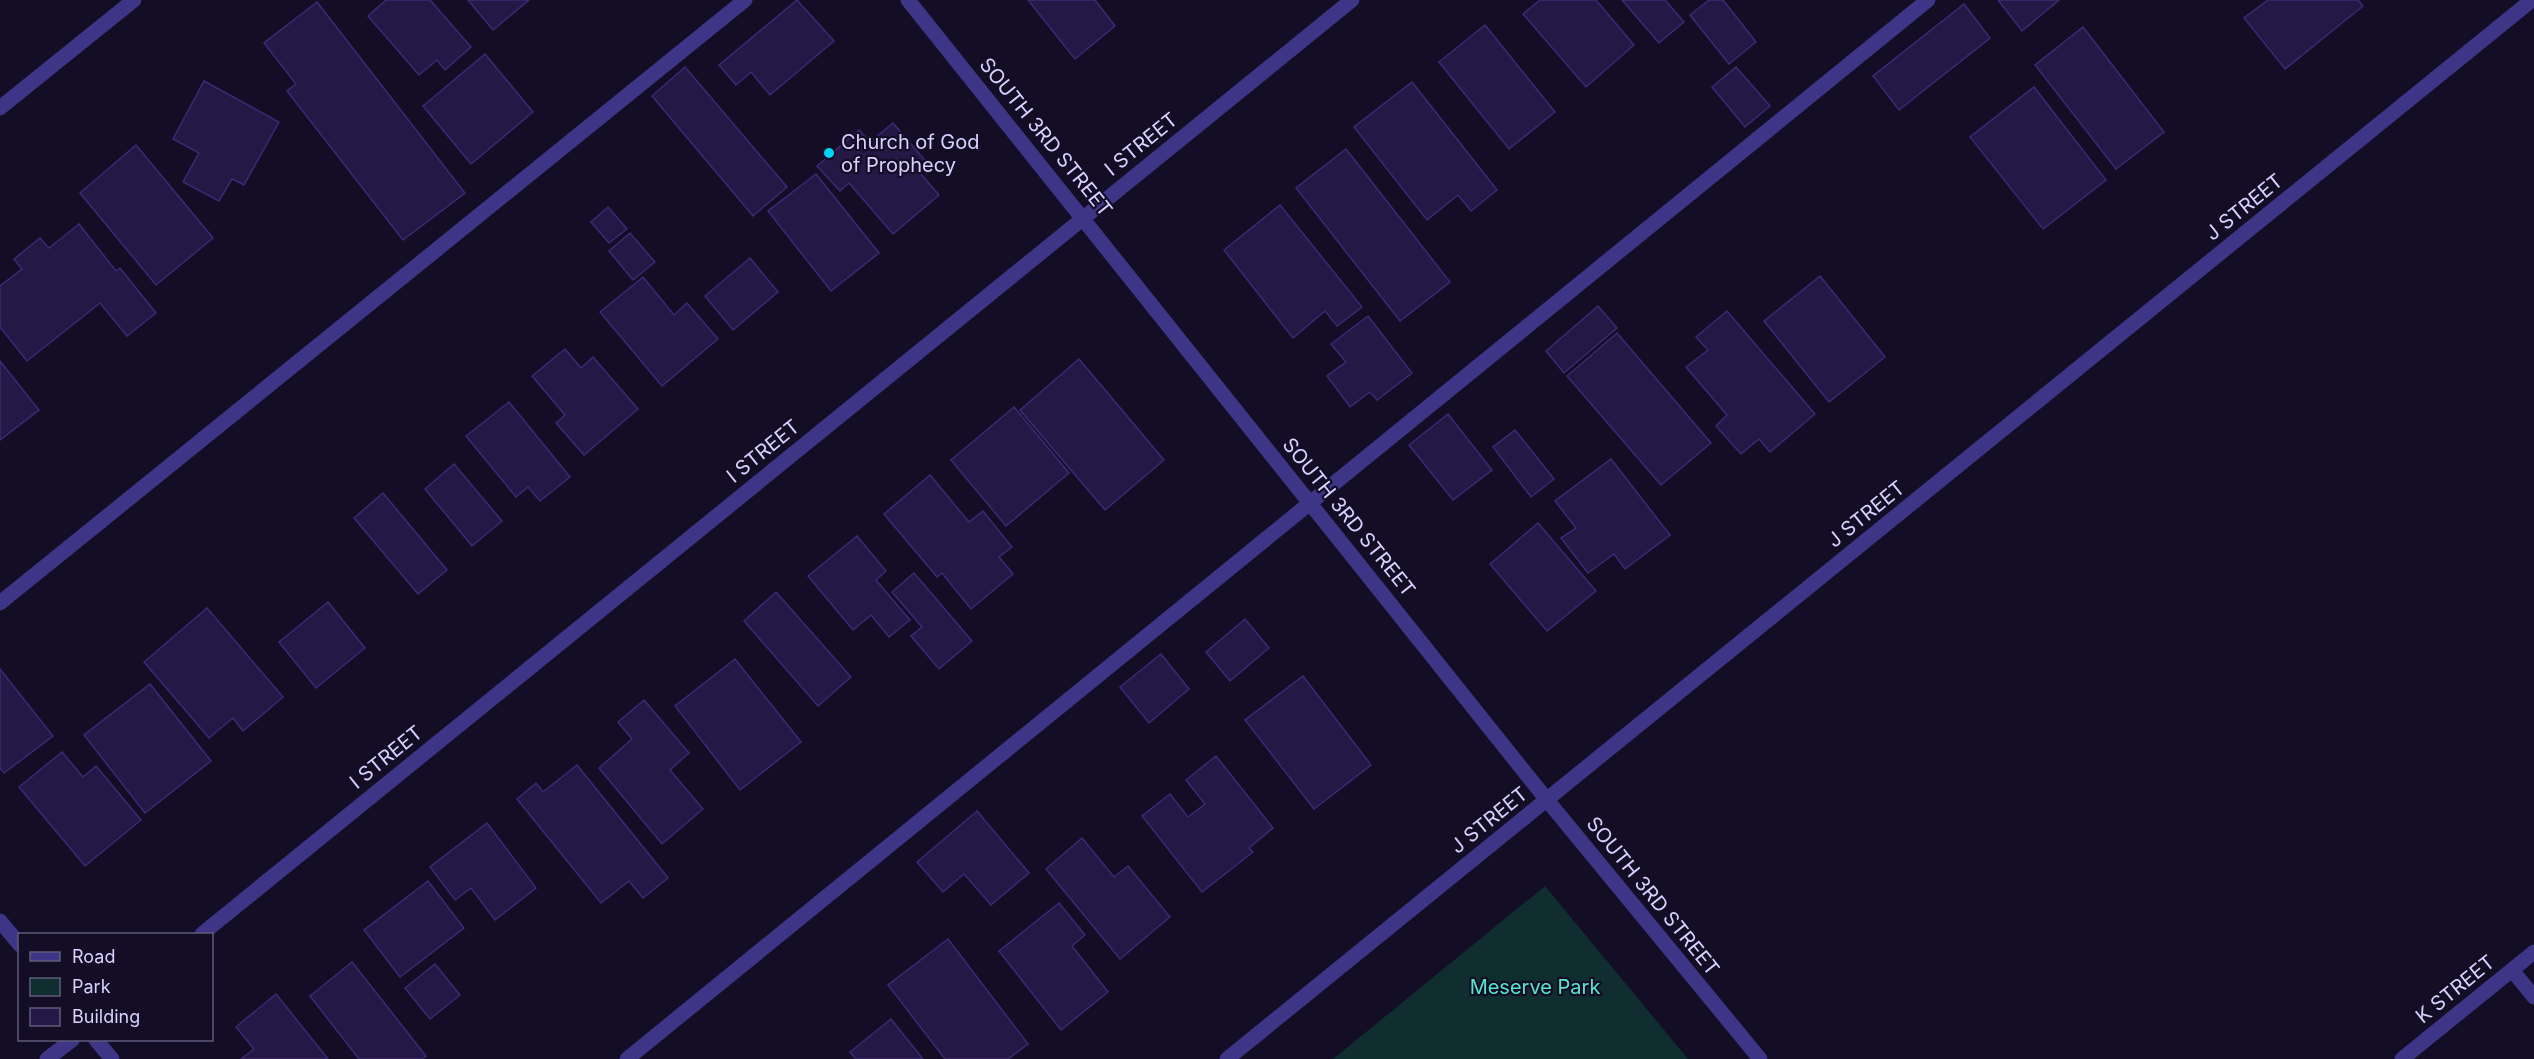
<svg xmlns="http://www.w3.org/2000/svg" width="2534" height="1059" font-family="Inter,sans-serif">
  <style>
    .green { fill: #102e2f }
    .building { fill: #241847; stroke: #3d2974; stroke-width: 1.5 }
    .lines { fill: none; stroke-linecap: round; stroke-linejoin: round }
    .minor { stroke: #3e3586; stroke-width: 15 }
    .poi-dot { fill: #00d2fc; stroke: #130d25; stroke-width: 2 }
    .labels { text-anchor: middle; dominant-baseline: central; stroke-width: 4.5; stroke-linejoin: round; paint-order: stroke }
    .street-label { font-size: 20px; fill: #d9d1ff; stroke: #130d25 }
    .poi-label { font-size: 20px; fill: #d9d1ff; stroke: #130d25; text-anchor: start }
    .park-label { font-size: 20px; fill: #56e6cb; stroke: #130d25 }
  </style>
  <rect width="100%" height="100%" fill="#130d25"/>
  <path class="green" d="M1545,886L1688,1059H1333Z"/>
  <g class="building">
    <path d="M386,0H430L471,47L445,70L437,60L419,75L368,16Z"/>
    <path d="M468,0H529L493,30Z"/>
    <path d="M797,0L834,41L770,95L751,72L736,85L719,65Z"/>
    <path d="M1028,0H1095L1115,26L1075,59Z"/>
    <path d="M1540,0H1596L1634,45L1586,87L1523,14Z"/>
    <path d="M1622,0H1665L1684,22L1659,43Z"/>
    <path d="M1709,0H1723L1756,42L1729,64L1690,15Z"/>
    <path d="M1998,0H2059L2022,31Z"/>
    <path d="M2268,0H2358L2363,6L2285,69L2244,18Z"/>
    <path d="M317,2L465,193L403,240L287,91L296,84L264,43Z"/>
    <path d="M1964,4L1990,38L1899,110L1873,76Z"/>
    <path d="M1485,25L1555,112L1509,149L1439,62Z"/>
    <path d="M2083,27L2164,132L2116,169L2035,65Z"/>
    <path d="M485,54L533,112L471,164L423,106Z"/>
    <path d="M685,67L787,187L753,216L652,96Z"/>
    <path d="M1736,67L1770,106L1745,127L1712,87Z"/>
    <path d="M204,81L279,122L244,185L232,179L219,201L183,182L199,153L173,139Z"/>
    <path d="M1412,82L1497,190L1471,211L1458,195L1427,220L1354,127Z"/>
    <path d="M2034,87L2106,180L2043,229L1970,137Z"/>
    <path d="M893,123L929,165L920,173L939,195L893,234L849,183L840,191L817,166L859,130L870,142Z"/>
    <path d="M136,145L213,238L156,285L80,193Z"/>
    <path d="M1346,149L1450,282L1400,321L1296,188Z"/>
    <path d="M816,174L879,253L831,291L768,211Z"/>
    <path d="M1280,205L1362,307L1337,326L1325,311L1293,338L1224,250Z"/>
    <path d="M608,207L627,229L609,243L591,222Z"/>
    <path d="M79,224L116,271L120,268L156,313L127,336L100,303L27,361L0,327V286L22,269L14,259L40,238L49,248Z"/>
    <path d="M630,233L655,262L633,280L609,251Z"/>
    <path d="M750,258L778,292L733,330L705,296Z"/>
    <path d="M1820,276L1885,357L1829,402L1764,321Z"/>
    <path d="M643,277L674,315L687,303L718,339L662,386L600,312Z"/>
    <path d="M1598,306L1617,328L1564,373L1546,351Z"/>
    <path d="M1727,311L1815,414L1770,452L1759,439L1741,454L1716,426L1727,415L1686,367L1708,350L1696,337Z"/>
    <path d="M1368,316L1412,373L1377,400L1370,392L1350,407L1327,376L1346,362L1331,344Z"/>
    <path d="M1617,333L1711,443L1661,485L1567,376Z"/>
    <path d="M565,349L581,368L593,357L638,409L584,455L556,423L565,415L532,376Z"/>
    <path d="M1079,359L1164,460L1105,510L1020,410Z"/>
    <path d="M0,361L39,410L0,440Z"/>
    <path d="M509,402L570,477L540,501L528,487L516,497L466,436Z"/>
    <path d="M1014,407L1069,473L1006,526L951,460Z"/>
    <path d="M1448,414L1492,470L1453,500L1409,445Z"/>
    <path d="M1515,430L1554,479L1531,497L1493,447Z"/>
    <path d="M1611,459L1670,535L1625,569L1614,554L1588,573L1561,538L1576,528L1555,501Z"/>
    <path d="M454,464L502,521L472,546L425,489Z"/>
    <path d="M930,475L969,522L983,511L1012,547L999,557L1013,574L971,609L942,573L937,577L884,514Z"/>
    <path d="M383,493L447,570L418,594L354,518Z"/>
    <path d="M1538,523L1596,591L1547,631L1490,564Z"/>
    <path d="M857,536L886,571L876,580L910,620L889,637L871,615L853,630L808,576Z"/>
    <path d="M914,573L972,641L939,669L911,636L922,627L892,592Z"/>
    <path d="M776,592L851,677L818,706L744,621Z"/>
    <path d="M328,602L365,648L316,688L279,642Z"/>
    <path d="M207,608L283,697L243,731L233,718L209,738L144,662Z"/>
    <path d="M1245,619L1269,648L1230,681L1206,652Z"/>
    <path d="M1161,654L1189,689L1149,723L1120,687Z"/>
    <path d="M735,659L801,742L740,790L675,706Z"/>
    <path d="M0,669L53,736L4,773L0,768Z"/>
    <path d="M1303,676L1371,765L1314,809L1245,720Z"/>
    <path d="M150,684L211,761L145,813L84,735Z"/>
    <path d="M644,700L689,753L670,770L703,809L662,844L599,768L632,739L618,722Z"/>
    <path d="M62,752L83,777L96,766L141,820L85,866L19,787Z"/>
    <path d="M1216,756L1273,828L1249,848L1253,852L1202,892L1142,816L1170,794L1188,817L1205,804L1186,780Z"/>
    <path d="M577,765L668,878L643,898L629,881L601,903L517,799L536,783L543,792Z"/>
    <path d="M977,811L1029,873L991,905L964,874L943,892L917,862Z"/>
    <path d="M487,823L536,888L495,920L471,888L455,900L430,867Z"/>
    <path d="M1082,838L1114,877L1128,866L1170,917L1120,959L1046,869Z"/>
    <path d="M428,881L464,928L400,977L364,930Z"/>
    <path d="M1059,903L1085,935L1072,946L1108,992L1061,1030L999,951Z"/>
    <path d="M948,939L1028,1044L1008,1059H945L888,985Z"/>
    <path d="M352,962L426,1056L422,1059H359L310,996Z"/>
    <path d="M435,964L460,995L430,1019L405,988Z"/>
    <path d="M276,994L328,1059H241L254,1049L236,1027Z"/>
    <path d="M891,1019L923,1059H856L850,1052Z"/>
  </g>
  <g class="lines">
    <g class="minor">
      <path d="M908,0L1547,800L1760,1059"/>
      <path d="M0,108L134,0"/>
      <path d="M0,603L745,0"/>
      <path d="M0,921L20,945"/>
      <path d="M202,934L1352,0"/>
      <path d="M2512,970L2534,997"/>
      <path d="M96,1040L112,1059"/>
      <path d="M47,1059L72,1040"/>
      <path d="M627,1059L1928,0"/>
      <path d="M1227,1059L2532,0"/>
      <path d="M2402,1059L2534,952"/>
    </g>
  </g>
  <circle class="poi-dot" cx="829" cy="153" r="6"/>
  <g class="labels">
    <g class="street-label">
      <text transform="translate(1046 137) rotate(51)">SOUTH 3RD STREET</text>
      <text transform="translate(1141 144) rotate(-39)">I STREET</text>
      <text transform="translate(2244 207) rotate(-39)">J STREET</text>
      <text transform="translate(763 451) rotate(-39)">I STREET</text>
      <text transform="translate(1866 514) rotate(-39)">J STREET</text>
      <text transform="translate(1349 517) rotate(51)">SOUTH 3RD STREET</text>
      <text transform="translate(386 757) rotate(-39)">I STREET</text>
      <text transform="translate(1489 820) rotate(-39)">J STREET</text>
      <text transform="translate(1653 896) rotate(51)">SOUTH 3RD STREET</text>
      <text transform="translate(2455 989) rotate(-39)">K STREET</text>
    </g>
    <g class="poi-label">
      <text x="841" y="142">Church of God<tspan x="841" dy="23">of Prophecy</tspan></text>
    </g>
    <g class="park-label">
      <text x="1535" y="987">Meserve Park</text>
    </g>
  </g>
  <rect x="18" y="933" width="195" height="108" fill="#130d25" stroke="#625b7c" stroke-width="1.5"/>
  <rect x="30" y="952" width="30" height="9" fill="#3e3586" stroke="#625b7c" stroke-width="1.5"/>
  <text x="72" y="963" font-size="18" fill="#d9d1ff">Road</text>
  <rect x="30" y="978" width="30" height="18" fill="#102e2f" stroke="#625b7c" stroke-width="1.5"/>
  <text x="72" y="993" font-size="18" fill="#d9d1ff">Park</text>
  <rect x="30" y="1008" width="30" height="18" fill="#241847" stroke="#625b7c" stroke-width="1.5"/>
  <text x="72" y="1023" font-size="18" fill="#d9d1ff">Building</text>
</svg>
